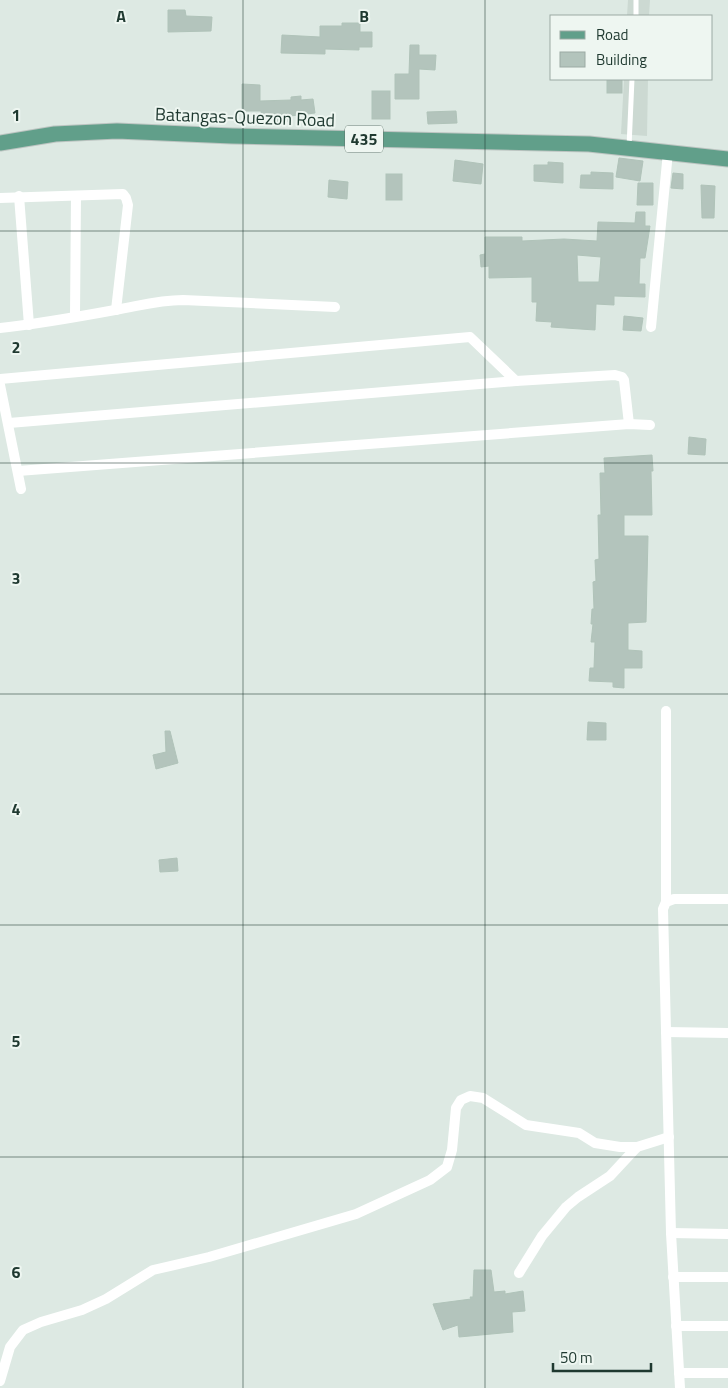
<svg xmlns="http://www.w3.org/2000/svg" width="728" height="1388" font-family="'Titillium Web',sans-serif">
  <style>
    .built { fill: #ccd9d2 }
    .building { fill: #b3c4bc; stroke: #b0c3b9; fill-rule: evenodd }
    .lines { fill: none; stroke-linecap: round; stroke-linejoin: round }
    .primary-casing { stroke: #bcc4c1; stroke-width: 17 }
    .lane { stroke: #fff; stroke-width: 5 }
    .street { stroke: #fff; stroke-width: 10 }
    .primary { stroke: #619f8a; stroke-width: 15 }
    .grid { fill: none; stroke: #1f3930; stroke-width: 1; stroke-opacity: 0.55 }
    .labels { text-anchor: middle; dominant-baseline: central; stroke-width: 4; stroke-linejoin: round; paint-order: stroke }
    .shield { fill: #eef6f1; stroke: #5d726a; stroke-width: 1 }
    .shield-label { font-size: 16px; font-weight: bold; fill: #1f3930 }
    .street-label { font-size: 18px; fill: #1f3930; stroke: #eef6f1 }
    .grid-label { font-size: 16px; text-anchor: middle; font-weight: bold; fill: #1f3930; stroke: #eef6f1; stroke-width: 4; stroke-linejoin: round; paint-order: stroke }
  </style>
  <rect width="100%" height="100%" fill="#dde9e3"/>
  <g class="built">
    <path d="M628,0H650L649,16H627Z"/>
    <path d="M624,79H648L647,136L621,134Z"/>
  </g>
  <g class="building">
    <path d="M168,10H185L186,16L212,17L211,31L168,32Z"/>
    <path d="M342,23H360V32H372V47H359V50L325,49V54L281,53L282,35L320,37V26H342Z"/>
    <path d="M410,45H419V55H436L435,70L419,69V99H395V74H409Z"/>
    <rect x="607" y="79" width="15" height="14"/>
    <path d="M242,84L260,85V101L291,100V97L301,96V100L313,99L315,113L290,116V121L277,122L276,114H261V111H242Z"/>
    <rect x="372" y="91" width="18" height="28"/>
    <path d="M456,111L457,123L428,124L427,112Z"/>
    <path d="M619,158L643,161L640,181L616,177Z"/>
    <path d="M455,160L483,164L481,184L453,181Z"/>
    <path d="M548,162L563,163V183L534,181V165H548Z"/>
    <path d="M591,172L613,173V189L580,188L581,175H591Z"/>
    <path d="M673,173L683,174V189L671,188Z"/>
    <rect x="386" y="174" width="16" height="26"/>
    <path d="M329,180L348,182L347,199L328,197Z"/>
    <path d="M638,183H653V205H637Z"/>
    <path d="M701,185L715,186L714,218H702Z"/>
    <path d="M636,212H645V226H650L645,258H640L639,284H645V297L614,296V305L596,304L595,330L551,327L552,322L536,321L537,302H532V277L489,278V266L481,267L480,255L485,254V237H522V241L564,239L597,241L598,222L635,223ZM577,255L601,257L599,282H578Z"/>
    <path d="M624,316L643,318L641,331L623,330Z"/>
    <path d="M689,437L706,439L705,455L688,454Z"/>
    <path d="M652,455L653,471H651L652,515H624V536H648L646,622L628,623V650L642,651V668H624V688L613,687V682L589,681L590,668H594L595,642H591L593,624H591L592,609H594L593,582L596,581L595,560L599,559L598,515H601L600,473H605L604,458Z"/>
    <path d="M588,722L606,723V740H587Z"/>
    <path d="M165,731H170L178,763L156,769L153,755L166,752Z"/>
    <path d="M177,858L178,871L160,872L159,860Z"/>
    <path d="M474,1270H491L494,1292L505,1291V1294L523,1291L525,1311L512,1312L513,1332L459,1337L458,1325L443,1330L433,1304L471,1299L470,1297H473Z"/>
  </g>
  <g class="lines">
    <defs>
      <path id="primary" d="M0,143L55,134L117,131L232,136L589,144L728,159"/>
    </defs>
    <use href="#primary" class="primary-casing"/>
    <g class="lane">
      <path d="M636,16V0"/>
      <path d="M629,147L632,79"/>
    </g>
    <g class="street">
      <path d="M19,196L29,325"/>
      <path d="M0,198L123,194L126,198L128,205L116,310"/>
      <path d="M75,316L76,196"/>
      <path d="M651,327L668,152"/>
      <path d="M0,328C38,324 77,317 115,310C139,306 158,300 183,300L335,307"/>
      <path d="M0,379L470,337L516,381"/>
      <path d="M0,385L21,489"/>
      <path d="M9,423L516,381L615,375L622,377L624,380L629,424"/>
      <path d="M18,471L629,424L650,425"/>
      <path d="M666,902V711"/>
      <path d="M666,1032L728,1033"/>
      <path d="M671,1233L728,1234"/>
      <path d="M519,1273L542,1236L566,1207L578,1197L610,1176L637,1147"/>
      <path d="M673,1277H728"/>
      <path d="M676,1326H728"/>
      <path d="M679,1373H728"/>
      <path d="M0,1381L10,1347L23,1330L41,1322L82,1310L106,1299L153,1270L209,1257L356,1214L430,1180L447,1167L452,1150L456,1108L461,1100L470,1096L483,1098L526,1125L579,1133L595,1143L620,1147H637L669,1137"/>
      <path d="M680,1388L671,1233L663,909L666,902L674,899H728"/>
    </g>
    <use href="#primary" class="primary"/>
  </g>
  <path class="grid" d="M243,0V1388M485,0V1388M0,231H728M0,463H728M0,694H728M0,925H728M0,1157H728"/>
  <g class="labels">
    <rect class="shield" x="345" y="125.5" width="38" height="27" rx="4"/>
    <g class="shield-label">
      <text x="364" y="139">435</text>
    </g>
    <g class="street-label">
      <text transform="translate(245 117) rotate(2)">Batangas-Quezon Road</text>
    </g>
  </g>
  <g class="grid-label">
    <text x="121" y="22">A</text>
    <text x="364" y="22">B</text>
    <text x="16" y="121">1</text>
    <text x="16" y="353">2</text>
    <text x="16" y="584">3</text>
    <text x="16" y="815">4</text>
    <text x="16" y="1047">5</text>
    <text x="16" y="1278">6</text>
  </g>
  <rect x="550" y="15" width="162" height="65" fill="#eef6f1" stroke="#9baaa4"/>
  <rect x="560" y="31" width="25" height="8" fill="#619f8a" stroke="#9baaa4"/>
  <text x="596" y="40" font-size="15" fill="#1f3930">Road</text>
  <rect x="560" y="52" width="25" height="15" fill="#b3c4bc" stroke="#9baaa4"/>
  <text x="596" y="65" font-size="15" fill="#1f3930">Building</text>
  <path d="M553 1363v8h98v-8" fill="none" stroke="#1f3930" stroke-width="2.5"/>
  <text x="560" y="1363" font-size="15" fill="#1f3930" stroke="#eef6f1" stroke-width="4" paint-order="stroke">50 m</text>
</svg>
